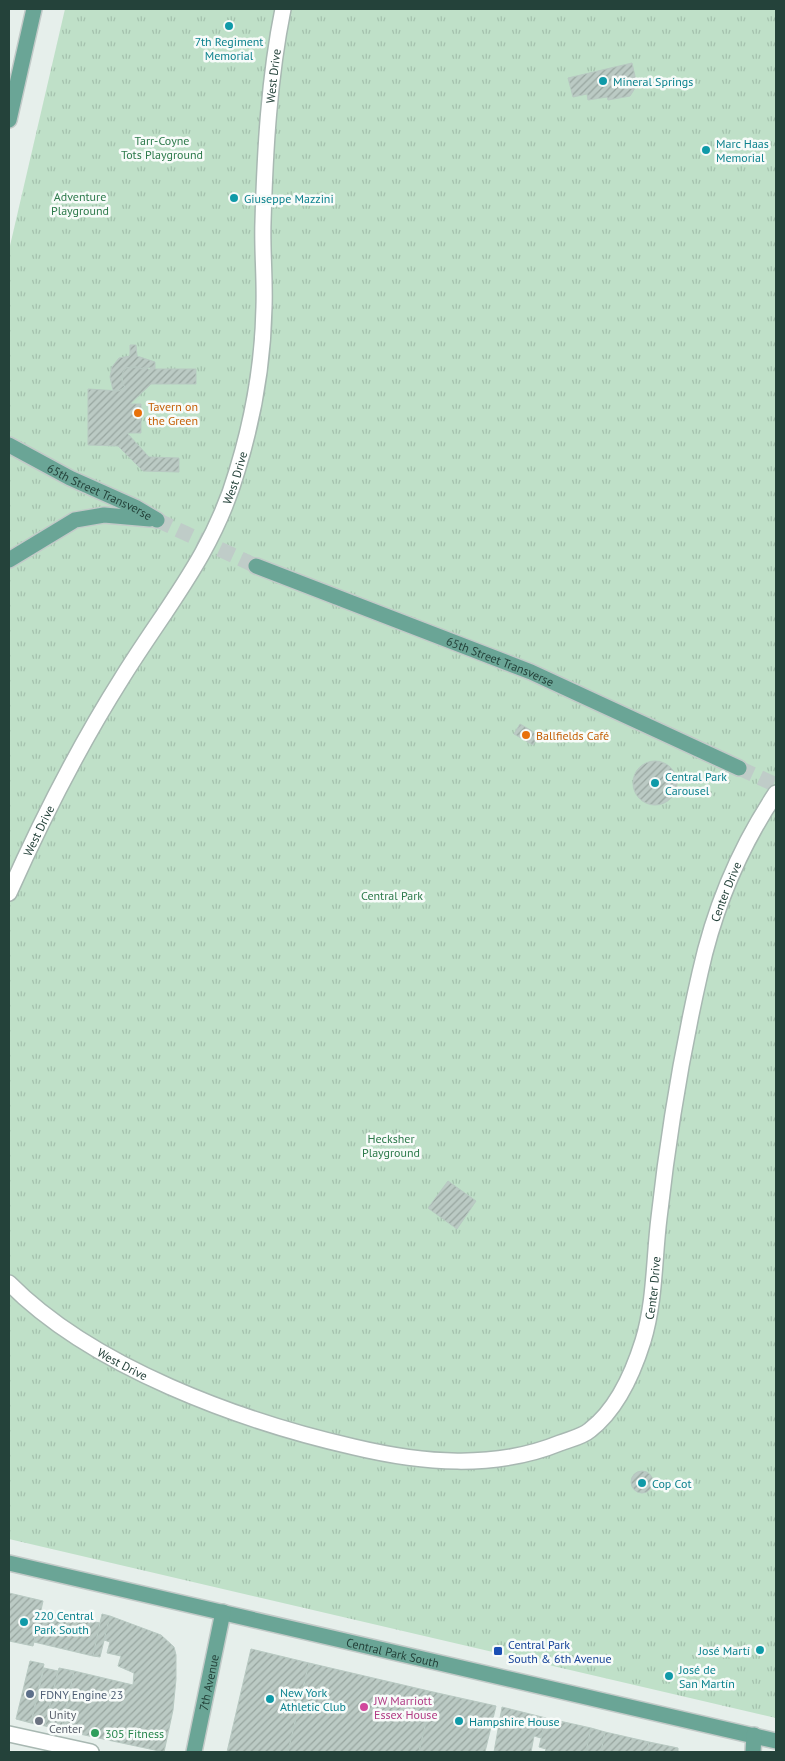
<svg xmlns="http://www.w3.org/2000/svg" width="785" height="1761" font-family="'PT Sans',sans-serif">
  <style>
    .park { fill: url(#park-tufts) }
    .building { fill: url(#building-hatch); stroke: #b8c9c2 }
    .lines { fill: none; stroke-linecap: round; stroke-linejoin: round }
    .major-tunnel { stroke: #bfccc8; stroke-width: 15; stroke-dasharray: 15 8; stroke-linecap: butt }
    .minor-casing { stroke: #a8b8b2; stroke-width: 18 }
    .major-casing { stroke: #c2cac8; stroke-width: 18 }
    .minor { stroke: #fff; stroke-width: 15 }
    .major { stroke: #6aa596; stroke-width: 15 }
    .culture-dot { fill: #0f9aa8; stroke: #f7fbf9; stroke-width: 2 }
    .food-dot { fill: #e8710a; stroke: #f7fbf9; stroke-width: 2 }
    .transit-dot { fill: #1a4fb4; stroke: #f7fbf9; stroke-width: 2 }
    .service-dot { fill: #5c6f8a; stroke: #f7fbf9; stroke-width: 2 }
    .hotel-dot { fill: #d1479c; stroke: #f7fbf9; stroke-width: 2 }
    .worship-dot { fill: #6b7280; stroke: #f7fbf9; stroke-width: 2 }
    .leisure-dot { fill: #2e9e5b; stroke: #f7fbf9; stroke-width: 2 }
    .labels { text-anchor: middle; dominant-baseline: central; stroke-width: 5; stroke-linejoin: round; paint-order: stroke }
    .culture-label { font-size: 12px; fill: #0d838f; stroke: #f7fbf9; text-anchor: start }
    .street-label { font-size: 12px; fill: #24423a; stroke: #f7fbf9 }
    .park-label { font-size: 12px; fill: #2d7a4b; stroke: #f7fbf9 }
    .food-label { font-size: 12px; fill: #c56008; stroke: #f7fbf9; text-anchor: start }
    .transit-label { font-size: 12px; fill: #164399; stroke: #f7fbf9; text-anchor: start }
    .service-label { font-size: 12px; fill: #4e5e75; stroke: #f7fbf9; text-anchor: start }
    .hotel-label { font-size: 12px; fill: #b23c85; stroke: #f7fbf9; text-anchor: start }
    .worship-label { font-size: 12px; fill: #5b616d; stroke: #f7fbf9; text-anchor: start }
    .leisure-label { font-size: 12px; fill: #27864d; stroke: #f7fbf9; text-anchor: start }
  </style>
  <defs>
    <pattern id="park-tufts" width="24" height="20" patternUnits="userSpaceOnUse" patternTransform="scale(1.25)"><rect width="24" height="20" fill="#bfe0c8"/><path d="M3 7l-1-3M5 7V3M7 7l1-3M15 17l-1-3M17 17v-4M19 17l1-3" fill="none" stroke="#a4c1ad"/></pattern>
    <pattern id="building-hatch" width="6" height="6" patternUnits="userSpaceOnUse" patternTransform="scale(1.25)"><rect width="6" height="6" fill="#bbcac4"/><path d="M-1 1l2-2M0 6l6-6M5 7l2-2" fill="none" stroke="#98a6a0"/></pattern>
  </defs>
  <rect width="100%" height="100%" fill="#e6efeb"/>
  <path class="park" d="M65,9H776V1718L9,1539V250Z"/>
  <g class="building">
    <path d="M632,63L637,85L630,96L608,100L607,97L588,100L587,94L573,97L568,78Z"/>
    <path d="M130,345H136L137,356L155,362V369L145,367L141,369L136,367L126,368L121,378L125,387L119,391L113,390L110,377L112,367L119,358L130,356Z"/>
    <path d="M136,367L141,369L145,367L150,370L151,367L155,369H196V384H151L130,404H141V433H127L149,457L179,458V472L143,471L118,446L88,445V389L119,391L125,387L122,383L123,372L126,368Z"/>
    <path d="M520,724L539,735L533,745L514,734Z"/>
    <circle cx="655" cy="783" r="22"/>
    <path d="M448,1181L476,1201L457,1229L428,1208Z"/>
    <circle cx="642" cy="1482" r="11"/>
    <path d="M9,1593L43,1601L33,1646L9,1641Z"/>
    <path d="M41,1610L100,1623L93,1656L34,1642Z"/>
    <path d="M102,1614L110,1616L100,1657L93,1656Z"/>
    <path d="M110,1616L161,1635L174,1647L176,1655V1679L173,1710L164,1752L61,1730L74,1671L133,1685L134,1673L118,1666L121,1656L107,1653L110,1642L104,1640Z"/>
    <path d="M251,1649L309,1663L288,1752H227Z"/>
    <path d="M30,1661L44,1664L31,1723L16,1719Z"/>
    <path d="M309,1663L433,1692L419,1752H288Z"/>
    <path d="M44,1668L58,1671L45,1726L31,1723Z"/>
    <path d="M59,1668L74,1671L61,1730L45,1726Z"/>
    <path d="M433,1692L496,1706L485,1752H419Z"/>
    <path d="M502,1707L546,1718L541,1738L534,1736L531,1752H494Z"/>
    <path d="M546,1718L591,1728L586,1752H545L546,1749L539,1747Z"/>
    <path d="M591,1728L605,1732L601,1752H586Z"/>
    <path d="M605,1732L649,1742L647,1752H601Z"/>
    <path d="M649,1742L678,1748V1752H647Z"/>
  </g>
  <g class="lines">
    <g class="major-tunnel">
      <path d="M157,520L256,566"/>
      <path d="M739,768L776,785"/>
    </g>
    <defs>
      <g id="minor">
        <path id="s1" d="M9,893C42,819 79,746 122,678C166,607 213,554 237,471C253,419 263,362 264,307C265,279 262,250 263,222C265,151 269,78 283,9"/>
        <path id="s2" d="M9,1283C92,1367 240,1421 354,1447C421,1463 494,1470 560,1443C570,1439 582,1437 590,1430C616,1410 633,1373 643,1341C655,1302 654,1258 659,1218C668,1137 682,1052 700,973C714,909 740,847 776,793"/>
        <path d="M9,1734L91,1752"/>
      </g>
      <g id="major">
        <path d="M9,120L34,9"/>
        <path id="s3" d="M9,445L70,478L135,507L157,520"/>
        <path d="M9,560L75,520L104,515L150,519"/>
        <path id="s4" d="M256,566L531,672L739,768"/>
        <path id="s5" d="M9,1563L776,1741"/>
        <path id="s6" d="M194,1752L223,1612"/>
        <path d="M753,1752L754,1735"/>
      </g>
    </defs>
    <use href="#minor" class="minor-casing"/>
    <use href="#major" class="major-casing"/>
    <use href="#minor" class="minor"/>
    <use href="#major" class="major"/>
  </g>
  <g class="culture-dot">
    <circle cx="229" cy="26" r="5"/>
    <circle cx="603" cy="81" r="5"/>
    <circle cx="706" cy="150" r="5"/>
    <circle cx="234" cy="198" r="5"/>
    <circle cx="655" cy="783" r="5"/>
    <circle cx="642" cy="1483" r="5"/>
    <circle cx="24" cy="1622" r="5"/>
    <circle cx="760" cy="1650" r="5"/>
    <circle cx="669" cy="1676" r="5"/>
    <circle cx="270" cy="1699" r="5"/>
    <circle cx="459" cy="1721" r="5"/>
  </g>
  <g class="food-dot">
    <circle cx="138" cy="413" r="5"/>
    <circle cx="526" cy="735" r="5"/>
  </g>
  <rect class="transit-dot" x="493" y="1646" width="10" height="10" rx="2.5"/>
  <circle class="service-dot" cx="30" cy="1694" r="5"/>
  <circle class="hotel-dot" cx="364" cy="1707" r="5"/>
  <circle class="worship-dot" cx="39" cy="1721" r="5"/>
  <circle class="leisure-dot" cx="95" cy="1733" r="5"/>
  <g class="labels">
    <g class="culture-label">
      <text x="229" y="41" text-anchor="middle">7th Regiment<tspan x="229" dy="14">Memorial</tspan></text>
      <text x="613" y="81">Mineral Springs</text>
      <text x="716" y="143">Marc Haas<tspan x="716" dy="14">Memorial</tspan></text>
      <text x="244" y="198">Giuseppe Mazzini</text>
      <text x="665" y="776">Central Park<tspan x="665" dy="14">Carousel</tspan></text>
      <text x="652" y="1483">Cop Cot</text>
      <text x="34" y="1615">220 Central<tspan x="34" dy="14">Park South</tspan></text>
      <text x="750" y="1650" text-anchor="end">José Martí</text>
      <text x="679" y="1669">José de<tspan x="679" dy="14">San Martín</tspan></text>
      <text x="280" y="1692">New York<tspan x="280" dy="14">Athletic Club</tspan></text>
      <text x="469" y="1721">Hampshire House</text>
    </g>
    <g class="street-label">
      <text stroke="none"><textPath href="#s1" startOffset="879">West Drive</textPath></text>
      <text stroke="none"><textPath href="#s1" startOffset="474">West Drive</textPath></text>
      <text stroke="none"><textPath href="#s3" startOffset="102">65th Street Transverse</textPath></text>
      <text stroke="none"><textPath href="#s4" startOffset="262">65th Street Transverse</textPath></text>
      <text stroke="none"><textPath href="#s1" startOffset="69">West Drive</textPath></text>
      <text stroke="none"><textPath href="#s2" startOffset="1192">Center Drive</textPath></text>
      <text stroke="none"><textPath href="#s2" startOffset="788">Center Drive</textPath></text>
      <text stroke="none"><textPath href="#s2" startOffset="140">West Drive</textPath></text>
      <text stroke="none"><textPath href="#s5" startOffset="394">Central Park South</textPath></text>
      <text stroke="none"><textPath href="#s6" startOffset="71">7th Avenue</textPath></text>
    </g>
    <g class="park-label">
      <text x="162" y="140">Tarr-Coyne<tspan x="162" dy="14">Tots Playground</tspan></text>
      <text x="80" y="196">Adventure<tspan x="80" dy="14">Playground</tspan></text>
      <text x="392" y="895">Central Park</text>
      <text x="391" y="1138">Hecksher<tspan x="391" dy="14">Playground</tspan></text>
    </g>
    <g class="food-label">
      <text x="148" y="406">Tavern on<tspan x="148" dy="14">the Green</tspan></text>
      <text x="536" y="735">Ballfields Café</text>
    </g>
    <g class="transit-label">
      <text x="508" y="1644">Central Park<tspan x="508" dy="14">South &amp; 6th Avenue</tspan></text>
    </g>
    <g class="service-label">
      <text x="40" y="1694">FDNY Engine 23</text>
    </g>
    <g class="hotel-label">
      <text x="374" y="1700">JW Marriott<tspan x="374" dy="14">Essex House</tspan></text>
    </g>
    <g class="worship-label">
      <text x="49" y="1714">Unity<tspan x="49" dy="14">Center</tspan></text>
    </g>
    <g class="leisure-label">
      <text x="105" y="1733">305 Fitness</text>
    </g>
  </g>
  <rect width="785" height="1761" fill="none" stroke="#24423a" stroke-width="20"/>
</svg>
